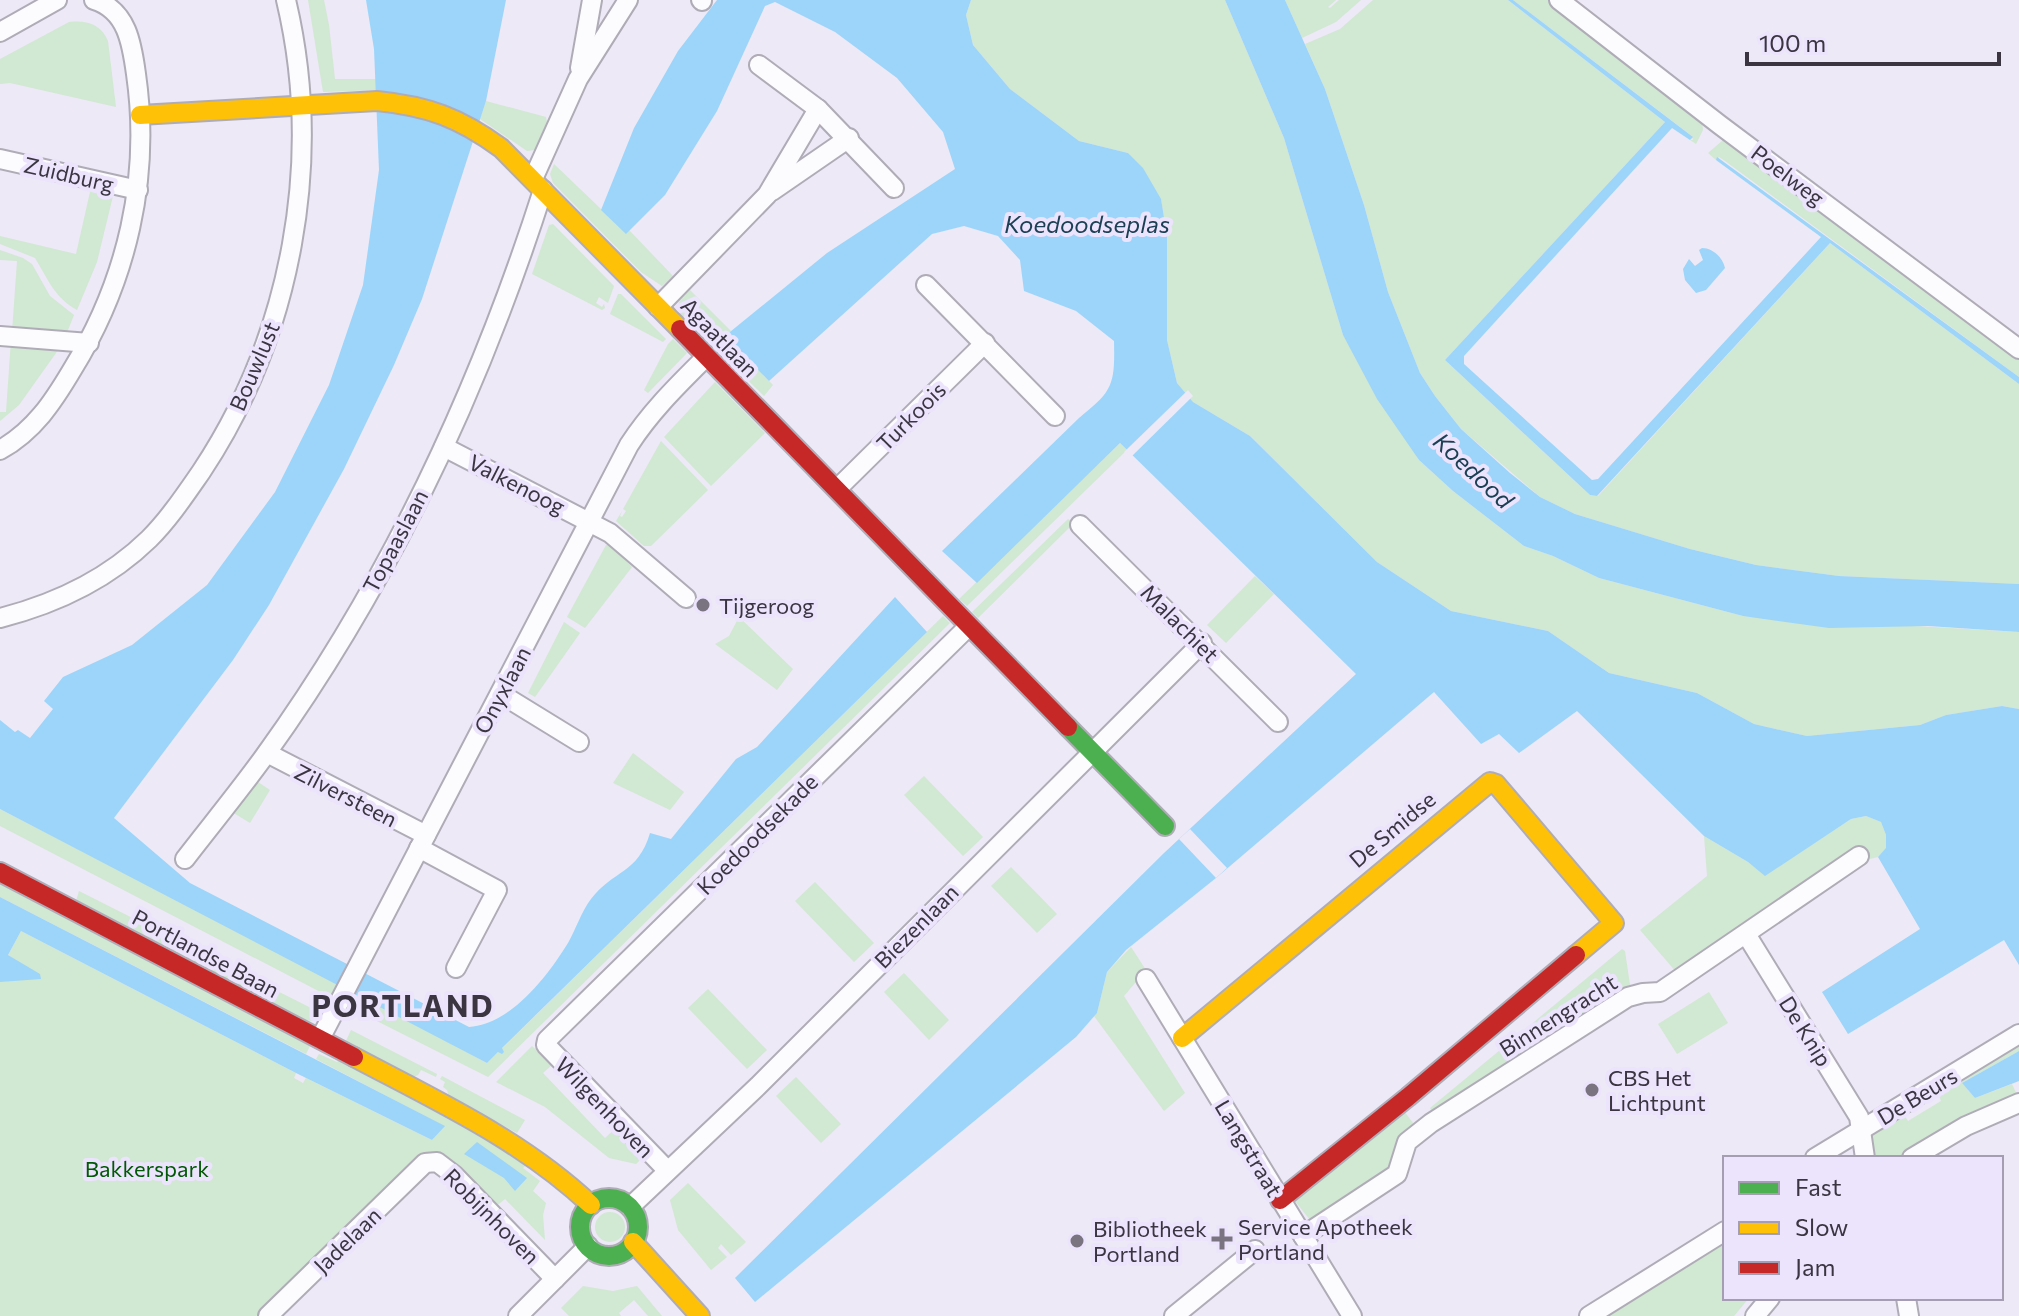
<svg xmlns="http://www.w3.org/2000/svg" width="2019" height="1316" font-family="Commissioner,sans-serif">
  <style>
    .green { fill: #d1e8d3 }
    .water { fill: #9cd5f9 }
    .pier { fill: #ede9f6 }
    .lines { fill: none; stroke-linecap: round; stroke-linejoin: round }
    .street-casing { stroke: #b0acb7; stroke-width: 22 }
    .fast-casing { stroke: #b0acb7; stroke-width: 22 }
    .slow-casing { stroke: #b0acb7; stroke-width: 22 }
    .jam-casing { stroke: #b0acb7; stroke-width: 22 }
    .street { stroke: #fcfcfe; stroke-width: 18 }
    .fast { stroke: #4caf50; stroke-width: 18 }
    .slow { stroke: #ffc107; stroke-width: 18 }
    .jam { stroke: #c62828; stroke-width: 18 }
    .poi-dot { fill: #797480; stroke: #ece3fc; stroke-width: 3 }
    .labels { text-anchor: middle; dominant-baseline: central; stroke-width: 8; stroke-linejoin: round; paint-order: stroke }
    .street-label { font-size: 22px; fill: #3a3541; stroke: #ece3fc }
    .poi-label { font-size: 22px; fill: #3a3541; stroke: #ece3fc; text-anchor: start }
    .park-label { font-size: 22px; fill: #025905; stroke: #ece3fc }
    .water-label { font-size: 24px; font-style: italic; fill: #1c4053; stroke: #ece3fc }
    .district-label { font-size: 30px; font-weight: bold; letter-spacing: 2px; fill: #3a3541; stroke: #ece3fc }
  </style>
  <rect width="100%" height="100%" fill="#ede9f6"/>
  <g class="green">
    <path d="M308,0H324L329,25L335,79H376L377,90L323,92Z"/>
    <path d="M971,0H1225L1284,138L1343,335L1419,460L1453,491L1524,546L1553,556L1599,578L1743,616L2019,632V709L2002,706L1946,715L1920,725L1807,736L1754,724L1697,693L1609,673L1548,631L1451,611L1377,562L1250,436L1193,402L1177,383L1167,340V236L1161,200L1128,153L1079,141L1010,89L973,45L966,15Z"/>
    <path d="M1285,0H1336L1328,7L1330,8L1339,0H1361L1336,22L1302,38Z"/>
    <path d="M1373,0H1508L1665,122L1445,360L1590,495L1598,496L1830,243L2019,384V584L1839,576L1756,565L1690,549L1575,514L1540,497L1461,429L1435,396L1420,373L1388,292L1364,205L1325,89L1305,44L1340,29Z"/>
    <path d="M1513,0H1551L1702,120L1703,130L1696,144L1690,140H1693L1692,136Z"/>
    <path d="M69,22C86,20 101,24 108,41L116,107L10,83L0,84V59Z"/>
    <path d="M486,101L546,117L547,122L535,150L527,151L480,119Z"/>
    <path d="M1723,140H1728L2019,354V377L1725,161L1719,157L1716,160L1708,153Z"/>
    <path d="M554,164L626,233L629,230L673,276L662,286L641,272L553,183L550,174Z"/>
    <path d="M92,183L114,191L113,196L97,262L77,310C54,297 48,279 35,258L0,244V236L76,254Z"/>
    <path d="M553,224L614,286L608,303L599,297L596,303L602,307L604,304L605,308L602,310L532,274L549,225Z"/>
    <path d="M0,250L23,258L32,264L50,296L74,315L66,335L12,332L17,261L0,260Z"/>
    <path d="M690,290L731,331L726,336L773,385L764,396L682,316L677,308L679,302Z"/>
    <path d="M618,294H621L666,339L663,342L610,314Z"/>
    <path d="M673,339L687,353L648,393L644,390L668,344Z"/>
    <path d="M11,340L61,346L19,405L0,421V412H6Z"/>
    <path d="M715,382L765,433L711,486L664,437Z"/>
    <path d="M661,441L708,490L651,546H644L616,521L622,511L620,516L622,517L626,511L623,509Z"/>
    <path d="M1120,443L1127,450L967,606L959,599Z"/>
    <path d="M1068,519L1074,523L978,618L972,612Z"/>
    <path d="M606,545H610L632,567L585,628L567,617Z"/>
    <path d="M1255,576L1274,594L1226,643L1207,625Z"/>
    <path d="M943,616L950,623L488,1077L349,1007L357,993L487,1063Z"/>
    <path d="M739,617L793,669L777,690L715,644L729,636Z"/>
    <path d="M564,622L580,633L535,697L528,693Z"/>
    <path d="M633,753L684,792L670,810L613,783Z"/>
    <path d="M924,776L983,837L963,856L904,795Z"/>
    <path d="M255,780L270,790L250,823L232,812Z"/>
    <path d="M0,809L338,983L330,997L0,826Z"/>
    <path d="M1866,816L1881,822L1886,835V849L1878,857L1870,859L1863,848L1677,973L1640,930L1707,876L1704,836L1748,862L1765,875L1851,819Z"/>
    <path d="M1011,867L1057,914L1037,933L991,886Z"/>
    <path d="M0,882L311,1044L306,1054L0,897Z"/>
    <path d="M815,882L874,943L854,962L795,901Z"/>
    <path d="M79,891L323,1014L322,1016L313,1021L303,1020L76,901Z"/>
    <path d="M21,931L296,1073L294,1078L303,1083L306,1078L432,1140L444,1126L316,1059L319,1054L337,1062L339,1060L465,1124L526,1165L523,1168L540,1181L533,1191L546,1203L543,1215L545,1240L505,1199L494,1208L423,1157L256,1316H0V978L36,973L8,955Z"/>
    <path d="M1131,947L1146,970L1124,996L1185,1093L1164,1111L1094,1016L1097,1013L1107,972Z"/>
    <path d="M1622,949L1625,951L1630,985L1619,989L1621,994L1436,1116L1430,1108Z"/>
    <path d="M904,973L949,1020L929,1040L884,992Z"/>
    <path d="M708,989L767,1050L747,1069L688,1008Z"/>
    <path d="M1709,992L1728,1023L1677,1054L1658,1024Z"/>
    <path d="M351,1030L437,1074L436,1077L421,1070L418,1075L411,1078L345,1043Z"/>
    <path d="M2019,1040V1051L1962,1083L1975,1098L2012,1084L2018,1097L1962,1119L1920,1142L1898,1158H1872L1867,1134L1902,1112L1908,1121L1941,1101L1937,1090Z"/>
    <path d="M532,1046L552,1065L543,1073L605,1138L616,1128L642,1158L636,1164L609,1158L545,1107L496,1082Z"/>
    <path d="M442,1076L525,1120L517,1133L449,1097L447,1090L443,1087L445,1082L440,1079Z"/>
    <path d="M796,1077L841,1124L821,1143L776,1096Z"/>
    <path d="M1404,1111L1416,1127L1395,1171L1314,1225L1295,1201Z"/>
    <path d="M688,1183L746,1242L731,1255L721,1244L718,1248L727,1257L711,1270L678,1230L670,1200Z"/>
    <circle cx="610" cy="1227" r="15"/>
    <path d="M1725,1239V1298H1749L1734,1316H1603Z"/>
    <path d="M583,1286L613,1291L637,1286L662,1316H648L634,1300L619,1313L621,1316H569L561,1308Z"/>
  </g>
  <g class="water">
    <path d="M366,0H506L486,101L422,299L394,365L344,469L269,605L233,660L114,818L190,883L469,1027C511,1024 547,977 568,943C576,929 581,912 591,899C613,870 638,874 650,833L671,839L736,759L757,747L895,597L927,632L502,1048L504,1052L502,1054L498,1052L487,1063L0,809V720L15,732L18,730L30,738L53,709L44,701L63,677L132,645L207,585L275,492L329,385L363,285L379,170L374,49Z"/>
    <path d="M717,0H971L966,15L973,45L1010,89L1079,141L1128,153L1143,168L1161,199L1167,236V340L1177,383L1193,402L1250,436L1377,562L1451,611L1548,631L1609,673L1697,693L1754,724L1807,736L1920,725L1946,715L2002,706L2019,709V965L2004,940L1848,1034L1822,992L1920,929L1878,857L1886,848V835L1881,822L1866,816L1851,819L1765,876L1748,862L1704,836L1577,711L1519,753L1499,734L1481,744L1434,692L1216,878L1126,950L1107,972L1097,1013L1076,1037L755,1302L735,1278L1164,853L1356,674L1120,443L977,583L942,551L1079,418C1113,391 1115,385 1114,341L1076,311L1024,291L1020,260L998,236L964,226L932,234L769,381L725,336L827,253L955,169L943,132L897,78L835,32L775,2L765,6L717,111L665,195L626,234L601,210L634,128L678,51Z"/>
    <path d="M1225,0H1285L1325,89L1364,205L1388,292L1420,373L1435,396L1461,429L1510,473L1540,497L1575,514L1690,549L1756,565L1839,576L2019,584V632L1928,626L1829,628L1743,616L1599,578L1553,556L1524,546L1453,491L1419,460L1377,399L1343,335L1284,138Z"/>
    <path d="M1508,0H1513L1693,137L1690,140L1672,128L1464,356V364L1592,480L1598,479L1821,237L1716,160L1717,157L2019,377V384L1830,243L1597,496L1590,495L1445,360L1665,122Z"/>
    <path d="M1702,248C1713,248 1723,258 1725,268L1706,290L1696,293L1685,280L1683,269L1689,259L1695,266L1703,260L1699,250Z"/>
    <path d="M0,897L445,1126L432,1140L296,1073L21,931L8,955L40,974L41,979L0,982Z"/>
    <path d="M2019,1051V1081L1975,1098L1962,1083Z"/>
    <path d="M477,1142L527,1178L515,1191L504,1178L464,1154Z"/>
  </g>
  <g class="pier">
    <path d="M1188,390L1193,396L1130,458L1124,452Z"/>
    <path d="M1190,829L1227,868L1216,878L1179,839Z"/>
  </g>
  <g class="lines">
    <defs>
      <g id="street">
        <path d="M701,0L702,1"/>
        <path d="M1559,0L1720,125L2019,349"/>
        <path d="M0,32L57,0"/>
        <path d="M759,65L818,109L894,188"/>
        <path d="M580,68L592,0"/>
        <path d="M0,159L138,190"/>
        <path d="M533,179L578,79L628,0"/>
        <path d="M772,191L849,138"/>
        <path d="M926,285L1055,416"/>
        <path d="M658,307L767,195L818,109"/>
        <path d="M0,336L89,343"/>
        <path d="M444,447L610,533L686,598"/>
        <path d="M0,450C34,431 53,402 72,370C127,281 151,178 136,74C132,44 127,10 94,0"/>
        <path d="M837,489L985,343"/>
        <path d="M1080,525L1278,722"/>
        <path d="M0,618C55,604 108,579 149,539C169,519 185,495 201,472C292,335 324,160 286,0"/>
        <path d="M501,694L579,742"/>
        <path d="M267,753L426,835"/>
        <path d="M419,848L497,890L456,968"/>
        <path d="M185,859C212,824 240,790 266,754C389,583 479,390 543,190"/>
        <path d="M1746,934L1859,1117L1865,1158"/>
        <path d="M1146,979L1352,1316"/>
        <path d="M320,1039L629,445C651,411 678,385 706,357"/>
        <path d="M1815,1158L2019,1034"/>
        <path d="M1912,1158L1966,1126L2019,1103"/>
        <path d="M667,1170L546,1045L547,1040L969,626"/>
        <path d="M630,1207L758,1086L1202,643"/>
        <path d="M1303,1236L1397,1174L1407,1142L1431,1123L1628,997L1643,993L1660,992L1859,856"/>
        <path d="M1906,1298L1909,1316"/>
        <path d="M268,1316L425,1163L437,1162L454,1175L555,1279"/>
        <path d="M518,1316L588,1246"/>
        <path d="M1174,1316L1255,1250"/>
        <path d="M1589,1316L1725,1231"/>
        <path d="M1755,1316L1770,1298"/>
      </g>
      <g id="fast">
        <path d="M1068,727L1165,826"/>
        <circle cx="609" cy="1227" r="29"/>
      </g>
      <g id="slow">
        <path d="M140,115L377,101C428,106 460,118 501,148L680,329"/>
        <path d="M1182,1038L1490,782L1496,784L1614,923L1576,955"/>
        <path d="M354,1057C437,1101 522,1140 591,1205"/>
        <path d="M633,1242L700,1316"/>
      </g>
      <g id="jam">
        <path d="M680,329L1068,727"/>
        <path d="M0,872L354,1057"/>
        <path d="M1280,1200L1408,1097L1576,955"/>
      </g>
    </defs>
    <use href="#street" class="street-casing"/>
    <use href="#fast" class="fast-casing"/>
    <use href="#slow" class="slow-casing"/>
    <use href="#jam" class="jam-casing"/>
    <use href="#street" class="street"/>
    <use href="#fast" class="fast"/>
    <use href="#slow" class="slow"/>
    <use href="#jam" class="jam"/>
  </g>
  <g class="poi-dot">
    <circle cx="703" cy="605" r="8"/>
    <circle cx="1592" cy="1090" r="8"/>
    <path d="M1218 1227h8v8h8v8h-8v8h-8v-8h-8v-8h8z"/>
    <circle cx="1077" cy="1241" r="8"/>
  </g>
  <g class="labels">
    <g class="street-label">
      <text transform="translate(69 174) rotate(13)">Zuidburg</text>
      <text transform="translate(1788 175) rotate(37)">Poelweg</text>
      <text transform="translate(720 337) rotate(46)">Agaatlaan</text>
      <text transform="translate(254 366) rotate(-67)">Bouwlust</text>
      <text transform="translate(911 416) rotate(-45)">Turkoois</text>
      <text transform="translate(517 484) rotate(27)">Valkenoog</text>
      <text transform="translate(395 541) rotate(-62)">Topaaslaan</text>
      <text transform="translate(1180 623) rotate(45)">Malachiet</text>
      <text transform="translate(502 690) rotate(-62)">Onyxlaan</text>
      <text transform="translate(346 795) rotate(27)">Zilversteen</text>
      <text transform="translate(1392 829) rotate(-40)">De Smidse</text>
      <text transform="translate(757 834) rotate(-45)">Koedoodsekade</text>
      <text transform="translate(916 926) rotate(-45)">Biezenlaan</text>
      <text transform="translate(206 953) rotate(28)">Portlandse Baan</text>
      <text transform="translate(1558 1015) rotate(-32)">Binnengracht</text>
      <text transform="translate(1806 1031) rotate(58)">De Knip</text>
      <text transform="translate(1917 1096) rotate(-31)">De Beurs</text>
      <text transform="translate(605 1107) rotate(46)">Wilgenhoven</text>
      <text transform="translate(1249 1148) rotate(59)">Langstraat</text>
      <text transform="translate(492 1216) rotate(45)">Robijnhoven</text>
      <text transform="translate(347 1240) rotate(-44)">Jadelaan</text>
    </g>
    <g class="poi-label">
      <text x="719" y="605">Tijgeroog</text>
      <text x="1608" y="1077">CBS Het<tspan x="1608" dy="25">Lichtpunt</tspan></text>
      <text x="1238" y="1226">Service Apotheek<tspan x="1238" dy="25">Portland</tspan></text>
      <text x="1093" y="1228">Bibliotheek<tspan x="1093" dy="25">Portland</tspan></text>
    </g>
    <g class="park-label">
      <text x="147" y="1168">Bakkerspark</text>
    </g>
    <g class="water-label">
      <text x="1087" y="223">Koedoodseplas</text>
      <text transform="translate(1474 470) rotate(43)">Koedood</text>
    </g>
    <g class="district-label">
      <text x="403" y="1004">PORTLAND</text>
    </g>
  </g>
  <rect x="1723" y="1156" width="280" height="144" fill="#ece3fc" stroke="#a59db1" stroke-width="2"/>
  <rect x="1739" y="1182" width="40" height="12" fill="#4caf50" stroke="#a59db1" stroke-width="2"/>
  <text x="1795" y="1196" font-size="24" fill="#3a3541">Fast</text>
  <rect x="1739" y="1222" width="40" height="12" fill="#ffc107" stroke="#a59db1" stroke-width="2"/>
  <text x="1795" y="1236" font-size="24" fill="#3a3541">Slow</text>
  <rect x="1739" y="1262" width="40" height="12" fill="#c62828" stroke="#a59db1" stroke-width="2"/>
  <text x="1795" y="1276" font-size="24" fill="#3a3541">Jam</text>
  <path d="M1747 52v12h252v-12" fill="none" stroke="#3a3541" stroke-width="4"/>
  <text x="1759" y="52" font-size="24" fill="#3a3541" stroke="#ece3fc" stroke-width="6" paint-order="stroke">100 m</text>
</svg>
